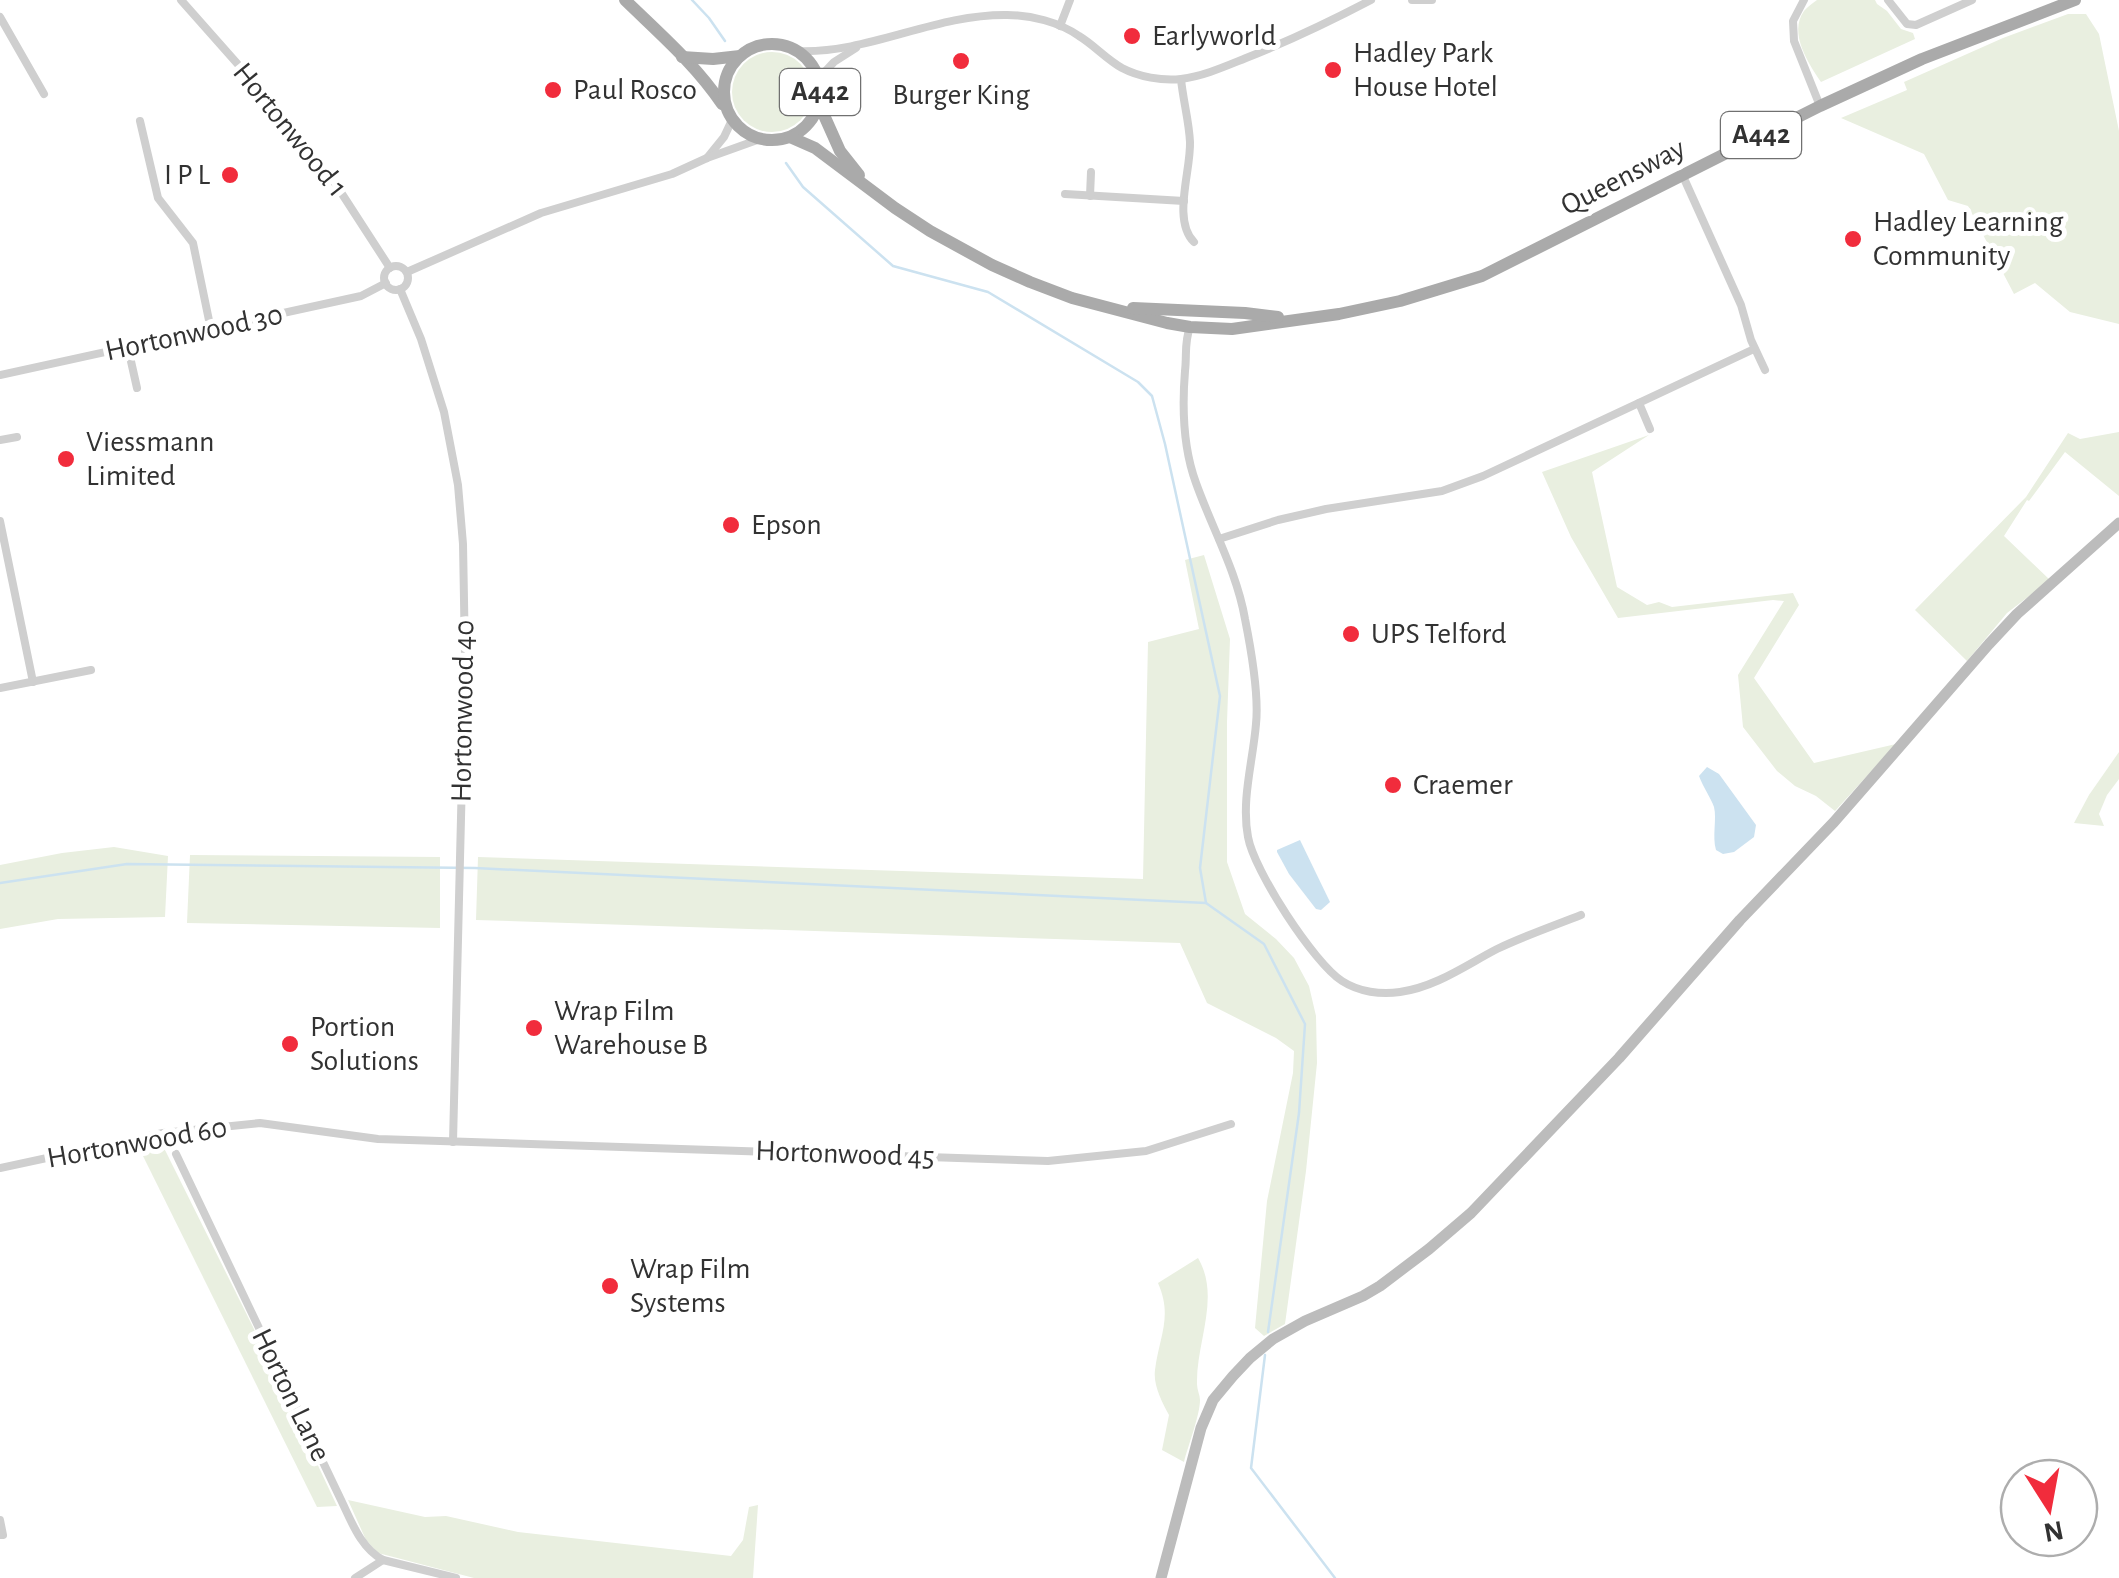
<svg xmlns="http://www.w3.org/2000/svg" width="2119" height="1578" font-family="'Alegreya Sans',sans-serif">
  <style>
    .green { fill: #e9efe0 }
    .water { fill: #cce2f0 }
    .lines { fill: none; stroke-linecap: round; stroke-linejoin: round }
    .stream { stroke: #cce2f0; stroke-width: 2.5 }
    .street { stroke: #cfcfcf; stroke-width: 8 }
    .secondary { stroke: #bcbcbc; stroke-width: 11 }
    .primary { stroke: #aaa; stroke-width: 12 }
    .poi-dot { fill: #f12c3c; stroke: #fff; stroke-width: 4 }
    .labels { text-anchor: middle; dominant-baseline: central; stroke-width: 10; stroke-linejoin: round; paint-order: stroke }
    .shield { fill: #fff; stroke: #707070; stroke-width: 2.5 }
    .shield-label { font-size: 28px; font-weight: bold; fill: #323232 }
    .poi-label { font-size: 30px; fill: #323232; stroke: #fff; text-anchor: start }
    .street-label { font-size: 30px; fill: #323232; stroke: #fff }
  </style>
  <rect width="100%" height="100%" fill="#fff"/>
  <g class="green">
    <path d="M1817,0H1875L1877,4L1887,11L1901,29L1913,33L1915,39L1821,82C1809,64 1788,33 1804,11C1807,7 1812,4 1817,0Z"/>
    <path d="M2068,14H2086L2099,34L2119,131V324L2070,312L2035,283L2014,294L1968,206L1948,200L1924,154L1841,118L1907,90L1904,82L2003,38Z"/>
    <circle cx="772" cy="92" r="40"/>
    <path d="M2119,432V496L2065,452L2029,501L2027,500L2004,536L2050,580L2007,613L1967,661L1915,610L2026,497L2068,433L2080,439Z"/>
    <path d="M1649,435L1592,472L1617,587L1647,605L1659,602L1672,607L1793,593L1799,605L1754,678L1814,763L1896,744L1835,811L1816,796L1795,786L1777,771L1743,727L1738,675L1784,601L1773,600L1618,618L1571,537L1542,472Z"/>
    <path d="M1204,555L1230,639L1227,722V862L1245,914L1276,939L1294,958L1309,986L1316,1016L1317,1063L1306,1171L1285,1324L1264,1336L1255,1328L1267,1201L1293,1073L1294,1051L1276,1038L1207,1003L1180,943L476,920L478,857L1143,879L1148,642L1199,629L1185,560Z"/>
    <path d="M2119,752V779L2107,795L2099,814L2104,826L2074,823L2089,795Z"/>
    <path d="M114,847L168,856L165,917L58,919L0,929V865L62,853Z"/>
    <path d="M190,855L440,857V928L187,923Z"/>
    <path d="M164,1148L253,1327L337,1506L317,1507L141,1152Z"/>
    <path d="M1198,1258C1221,1297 1196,1342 1197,1384C1197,1390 1200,1395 1200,1400C1200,1415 1188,1446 1184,1462L1162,1450L1169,1415C1162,1402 1153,1385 1155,1370C1159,1337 1173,1317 1158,1283Z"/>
    <path d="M348,1500L425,1517L446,1516L518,1532L731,1556L743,1540L749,1507L758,1505L753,1578H474L378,1553L366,1540Z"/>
  </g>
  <g class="water">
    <path d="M1707,767L1719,774L1756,825L1754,837L1734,852L1723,854L1716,850C1712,836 1717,819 1714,807C1711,798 1703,787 1699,776Z"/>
    <path d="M1300,840L1330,902L1321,910L1316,909L1289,874L1277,852V850Z"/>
  </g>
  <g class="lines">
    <g class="stream">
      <path d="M692,0L709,18L725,41"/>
      <path d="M786,163L803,187L893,266L988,292L1138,382L1152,396L1165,444L1220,696L1200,868L1206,903"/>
      <path d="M0,883L127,864L475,868L1206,903L1264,944L1305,1024L1299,1113L1268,1332"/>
      <path d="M1265,1355L1251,1468L1335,1578"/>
    </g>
    <g class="street">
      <path d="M181,0L288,121L333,180L390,268"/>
      <path d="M1412,0H1432"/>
      <path d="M1804,0L1793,21L1794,41L1820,106"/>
      <path d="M1888,0L1907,24L1916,25L1972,0"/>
      <path d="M0,17L44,94"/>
      <path d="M1060,26L1070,0"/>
      <path d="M797,51C869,54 934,14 1007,15C1031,15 1059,22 1079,36C1094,45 1106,59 1122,68C1139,77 1162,81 1181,79C1204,76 1226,66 1246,58C1289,41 1331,21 1371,0"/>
      <path d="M818,79L834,62L856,48"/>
      <path d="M1181,79C1183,100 1189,121 1190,142C1191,171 1172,220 1194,242"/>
      <path d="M140,121L158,198L193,243L211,330"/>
      <path d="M707,158L724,137L732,120"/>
      <path d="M1682,174L1741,305L1751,340L1765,370"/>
      <path d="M1065,194L1184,201"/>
      <path d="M1090,196L1091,172"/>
      <circle cx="396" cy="278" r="12"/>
      <path d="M407,272L541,213L672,174L707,158L760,139"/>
      <path d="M400,289L421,339L444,412L458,485L463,544L465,656L453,1142"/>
      <path d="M1190,327C1184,343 1187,354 1185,371C1182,408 1183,448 1196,483C1212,528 1237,572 1245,619C1251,649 1259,695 1256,724C1253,761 1241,800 1248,837C1254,871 1314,963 1342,981C1359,992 1381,995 1400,992C1436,987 1466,965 1497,949C1524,936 1553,926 1581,915"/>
      <path d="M128,348L137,388"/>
      <path d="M0,375L361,296L386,283"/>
      <path d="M1639,403L1650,429"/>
      <path d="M0,440L17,437"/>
      <path d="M0,521L33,682"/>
      <path d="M1219,539L1278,520L1326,509L1442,491L1483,476L1754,349"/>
      <path d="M0,688L91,670"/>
      <path d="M176,1154L342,1502C352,1523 361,1548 383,1560L456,1578"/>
      <path d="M0,1168L163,1133L260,1123L378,1139L1048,1161L1146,1151L1231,1124"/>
      <path d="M0,1520L3,1535H0"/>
      <path d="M355,1578L383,1560"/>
    </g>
    <path class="secondary" d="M1161,1578L1201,1428L1213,1400L1233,1376L1250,1358L1273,1339L1305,1321L1363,1296L1380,1286L1429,1249L1471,1213L1619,1058L1740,920L1834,822L1989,644L2017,614L2119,523"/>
    <g class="primary">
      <path d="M625,0C659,33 696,65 722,104"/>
      <circle cx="772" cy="92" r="48"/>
      <path d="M682,57L713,59L740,56"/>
      <path d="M819,104L840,151L859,175"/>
      <path d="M790,137L815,148L895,208L930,231L992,265L1030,282L1072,298L1167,323L1190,327L1232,329L1339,314L1400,301L1482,276L1820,106L1922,59L2075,0"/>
      <path d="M1133,308L1245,313L1278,317"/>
    </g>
  </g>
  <g class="poi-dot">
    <circle cx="1132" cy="36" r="10"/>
    <circle cx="961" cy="61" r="10"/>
    <circle cx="1333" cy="70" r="10"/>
    <circle cx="553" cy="90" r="10"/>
    <circle cx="230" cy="175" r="10"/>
    <circle cx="1853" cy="239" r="10"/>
    <circle cx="66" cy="459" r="10"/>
    <circle cx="731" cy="525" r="10"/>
    <circle cx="1351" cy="634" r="10"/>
    <circle cx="1393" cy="785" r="10"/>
    <circle cx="534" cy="1028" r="10"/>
    <circle cx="290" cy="1044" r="10"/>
    <circle cx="610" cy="1286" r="10"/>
  </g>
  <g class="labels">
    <g class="shield">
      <rect x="780" y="69" width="80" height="46" rx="8"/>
      <rect x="1721" y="112" width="80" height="46" rx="8"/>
    </g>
    <g class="shield-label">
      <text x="820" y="92">A442</text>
      <text x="1761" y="135">A442</text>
    </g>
    <g class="poi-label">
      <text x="1152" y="36">Earlyworld</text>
      <text x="1353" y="53">Hadley Park<tspan x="1353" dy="34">House Hotel</tspan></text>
      <text x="573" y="90">Paul Rosco</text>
      <text x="961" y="95" text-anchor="middle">Burger King</text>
      <text x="210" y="175" text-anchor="end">I P L</text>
      <text x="1873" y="222">Hadley Learning<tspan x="1873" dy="34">Community</tspan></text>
      <text x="86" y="442">Viessmann<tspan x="86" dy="34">Limited</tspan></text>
      <text x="751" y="525">Epson</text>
      <text x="1371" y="634">UPS Telford</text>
      <text x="1413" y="785">Craemer</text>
      <text x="554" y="1011">Wrap Film<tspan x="554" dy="34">Warehouse B</tspan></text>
      <text x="310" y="1027">Portion<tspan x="310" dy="34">Solutions</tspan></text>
      <text x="630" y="1269">Wrap Film<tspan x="630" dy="34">Systems</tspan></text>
    </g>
    <g class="street-label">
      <text transform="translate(290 130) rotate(51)">Hortonwood 1</text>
      <text transform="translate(1623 177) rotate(-27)">Queensway</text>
      <text transform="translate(194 333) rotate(-12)">Hortonwood 30</text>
      <text transform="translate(463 711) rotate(-89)">Hortonwood 40</text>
      <text transform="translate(137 1143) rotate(-10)">Hortonwood 60</text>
      <text transform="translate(845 1154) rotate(2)">Hortonwood 45</text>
      <text transform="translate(291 1395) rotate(64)">Horton Lane</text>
    </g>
  </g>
  <g transform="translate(2049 1508) rotate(169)"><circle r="48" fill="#ffffff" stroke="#adadad" stroke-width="2.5"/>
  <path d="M0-8L18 38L0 25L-18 38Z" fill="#f12c3c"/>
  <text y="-15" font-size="28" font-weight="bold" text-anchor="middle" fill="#323232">N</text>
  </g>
</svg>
